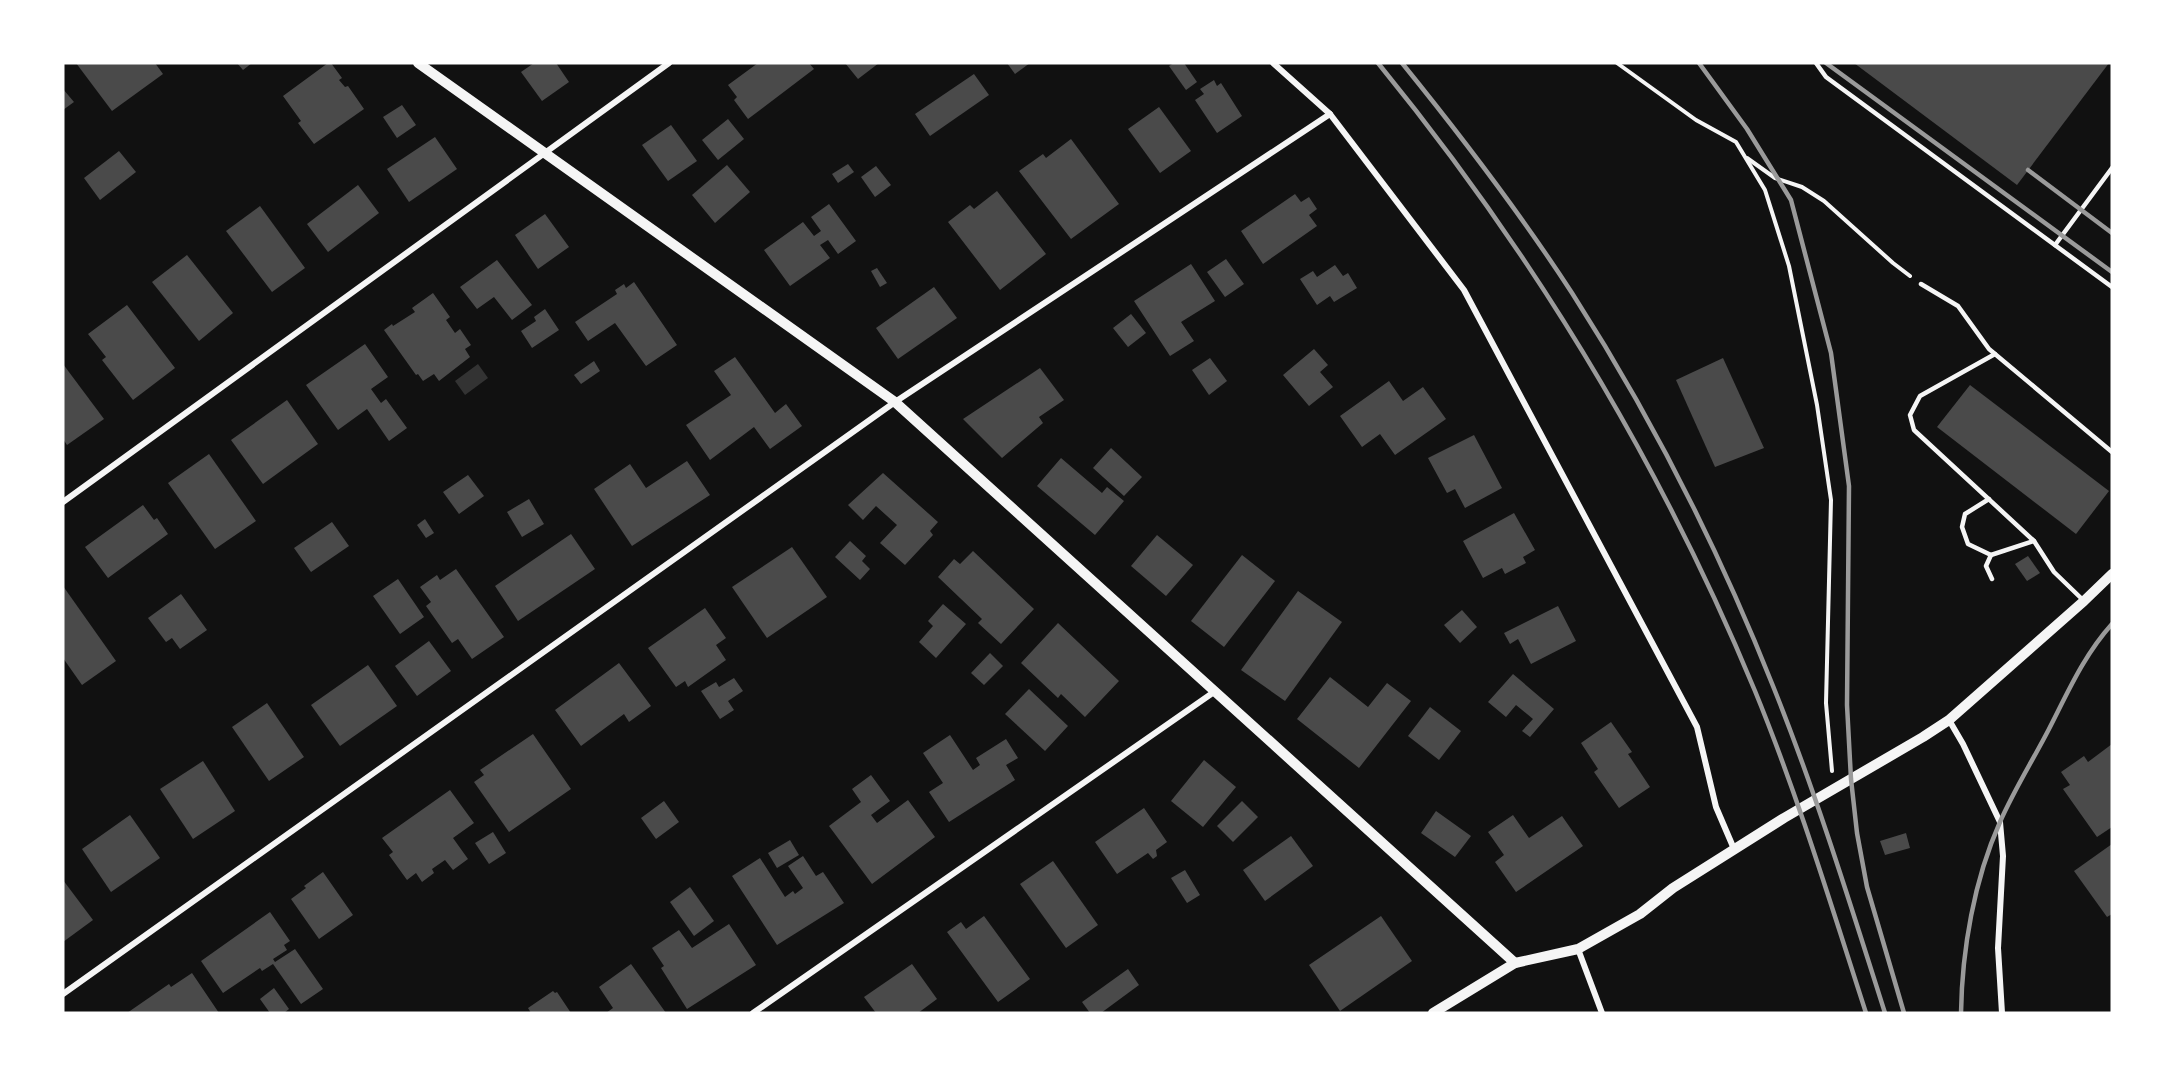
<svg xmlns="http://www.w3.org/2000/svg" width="2175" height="1076" font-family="'Golos Text',sans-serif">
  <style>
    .water { fill: #333 }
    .building { fill: #4a4a4a }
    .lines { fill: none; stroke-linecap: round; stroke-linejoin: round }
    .path { stroke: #f5f5f5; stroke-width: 4 }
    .service { stroke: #f5f5f5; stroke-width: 4.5 }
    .minor { stroke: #f5f5f5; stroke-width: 6 }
    .tertiary { stroke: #f5f5f5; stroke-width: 10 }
    .rail { stroke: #9a9a9a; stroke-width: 4.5 }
  </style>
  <rect width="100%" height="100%" fill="#111"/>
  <path class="water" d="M478,364L488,378L465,395L455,381Z"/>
  <g class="building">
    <path d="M76,63H155L163,74L112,111Z"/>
    <path d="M237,63H252L243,70Z"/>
    <path d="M328,63H331L342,78L339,80L345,87L348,86L364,109L314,144L298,123L301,121L283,96Z"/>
    <path d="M534,63H556L569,82L542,101L521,72Z"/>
    <path d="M758,63H809L814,69L748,119L734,100L737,97L728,85Z"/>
    <path d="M845,63H879L858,79Z"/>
    <path d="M1007,63H1030L1015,74Z"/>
    <path d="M1174,63H1184L1197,82L1186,90L1169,66Z"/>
    <path d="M1854,63H2109L2017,185Z"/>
    <path d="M974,74L989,95L930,136L915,114Z"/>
    <path d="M1214,80L1217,86L1221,83L1242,116L1217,133L1195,100L1204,94L1200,89Z"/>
    <path d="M63,89L74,102L63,110Z"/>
    <path d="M402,105L416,125L397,138L383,117Z"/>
    <path d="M1159,107L1191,151L1160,173L1128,129Z"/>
    <path d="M728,119L744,139L718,160L702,140Z"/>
    <path d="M671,125L697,161L668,181L642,145Z"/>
    <path d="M435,137L457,169L409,202L387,169Z"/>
    <path d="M1071,139L1119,204L1071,239L1019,171L1043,154L1046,158Z"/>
    <path d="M119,151L136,172L100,200L84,178Z"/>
    <path d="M848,164L854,172L838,183L832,174Z"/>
    <path d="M727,165L750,192L715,223L692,195Z"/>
    <path d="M876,166L891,185L875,197L861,177Z"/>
    <path d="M358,185L379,213L328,252L307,224Z"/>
    <path d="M997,191L1046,254L1000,290L948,222L970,205L974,209Z"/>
    <path d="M1295,194L1301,202L1309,197L1317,209L1309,215L1317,226L1263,264L1241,231Z"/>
    <path d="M829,204L856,241L838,254L828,240L820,245L830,258L790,286L764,250L803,222L814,236L821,231L811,217Z"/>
    <path d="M260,206L305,268L272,292L226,231Z"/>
    <path d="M545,214L569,247L538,269L515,235Z"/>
    <path d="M187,255L233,313L199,341L152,282Z"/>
    <path d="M1226,259L1244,284L1225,297L1207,272Z"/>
    <path d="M497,260L532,305L512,320L494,297L477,309L460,287Z"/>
    <path d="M1191,264L1215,301L1181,322L1194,341L1170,356L1134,301Z"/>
    <path d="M1335,265L1343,276L1348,273L1357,288L1334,302L1330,296L1317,305L1300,279L1313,271L1317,277Z"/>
    <path d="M877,268L887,283L880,287L871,271Z"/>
    <path d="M634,282L677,345L646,366L615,323L588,341L575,322L617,294L615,290L624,284L626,288Z"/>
    <path d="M934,287L957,318L898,359L876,328Z"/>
    <path d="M433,293L450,317L446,320L455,333L460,329L471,345L465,349L470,357L439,381L434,374L423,381L418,374L416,375L384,330L392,324L393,326L415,312L412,308Z"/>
    <path d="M127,305L175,368L133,400L102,360L106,357L88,334Z"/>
    <path d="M545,309L559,330L532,348L521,331L536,321L534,317Z"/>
    <path d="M1131,314L1146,333L1128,347L1113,328Z"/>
    <path d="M365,344L388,377L371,389L381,403L386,399L407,428L389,441L367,409L338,430L306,385Z"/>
    <path d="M1314,349L1328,365L1320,372L1333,387L1309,406L1283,375Z"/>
    <path d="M735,357L775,413L786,404L802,426L770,449L754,427L710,460L686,425L731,395L714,371Z"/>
    <path d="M1210,358L1227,381L1209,395L1192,370Z"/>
    <path d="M1723,358L1764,448L1715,467L1676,380Z"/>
    <path d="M594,361L600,371L581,384L574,375Z"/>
    <path d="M63,364L104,419L67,445L63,439Z"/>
    <path d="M1040,368L1064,400L1039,417L1043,423L1002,458L963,419Z"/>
    <path d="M1389,381L1403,401L1423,387L1446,419L1395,455L1380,434L1362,447L1340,416Z"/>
    <path d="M1970,385L2109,491L2076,534L1937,427Z"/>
    <path d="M287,400L318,444L263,484L231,440Z"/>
    <path d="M1474,435L1502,488L1465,508L1455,489L1447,493L1428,458Z"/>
    <path d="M1111,448L1142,477L1124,496L1093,468Z"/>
    <path d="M209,454L256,521L215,549L168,483Z"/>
    <path d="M1061,458L1102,493L1107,487L1124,501L1095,535L1037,486Z"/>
    <path d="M687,461L710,495L632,546L594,489L630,464L646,488Z"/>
    <path d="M883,473L938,522L930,531L933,535L905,565L880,543L897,525L876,506L863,520L848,505Z"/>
    <path d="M468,475L484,496L459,514L443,492Z"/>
    <path d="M529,499L544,524L522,537L507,512Z"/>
    <path d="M143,505L154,520L157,518L168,534L108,578L85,547Z"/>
    <path d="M1514,513L1535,550L1523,557L1526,563L1505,574L1502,568L1483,578L1463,541Z"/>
    <path d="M425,519L434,533L426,538L417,525Z"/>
    <path d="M332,522L349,546L311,572L294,548Z"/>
    <path d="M571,534L595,569L518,621L495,586Z"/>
    <path d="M1157,535L1193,565L1166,596L1131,566Z"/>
    <path d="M850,541L866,556L862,561L870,569L860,580L835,557Z"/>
    <path d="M792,547L827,597L767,638L732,587Z"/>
    <path d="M973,551L1034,609L1001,644L978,623L982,619L938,577L954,559L960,564Z"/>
    <path d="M1242,555L1275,581L1224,647L1191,621Z"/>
    <path d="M2028,556L2040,573L2027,581L2015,564Z"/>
    <path d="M456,569L504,637L472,659L458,639L452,643L426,606L431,602L420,587L437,575L440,580Z"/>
    <path d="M398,579L424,617L400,634L373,596Z"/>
    <path d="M63,586L116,661L82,685L63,658Z"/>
    <path d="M1298,591L1342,622L1285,701L1241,670Z"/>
    <path d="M181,594L207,630L180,649L172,638L166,642L148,618Z"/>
    <path d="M943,604L966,624L936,658L919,642L933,626L928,621Z"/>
    <path d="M1558,606L1576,641L1531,664L1518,639L1510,644L1504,633Z"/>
    <path d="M705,608L726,638L716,645L726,660L688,687L685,681L676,687L648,648Z"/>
    <path d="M1462,610L1477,627L1460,643L1444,625Z"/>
    <path d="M1058,623L1119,681L1085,717L1061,694L1058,698L1021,663Z"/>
    <path d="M429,641L451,671L417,696L395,666Z"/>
    <path d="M990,653L1003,666L984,685L971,673Z"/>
    <path d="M619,663L651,706L629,722L624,714L581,746L555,710Z"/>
    <path d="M368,665L397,706L340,746L311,705Z"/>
    <path d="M1513,674L1554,709L1530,737L1522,731L1533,719L1516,705L1506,717L1488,702Z"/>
    <path d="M1330,677L1368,707L1387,683L1411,701L1359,768L1297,719Z"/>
    <path d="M734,678L743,691L728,701L734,710L720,719L701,691L716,682L719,687Z"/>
    <path d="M1029,689L1068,726L1045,751L1005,714Z"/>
    <path d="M267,703L304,757L269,781L232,727Z"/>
    <path d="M1430,707L1461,731L1439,760L1408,736Z"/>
    <path d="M1611,722L1632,752L1628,754L1650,787L1619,808L1594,772L1598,769L1581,743Z"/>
    <path d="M533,734L571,789L509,832L474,782L484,775L480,770Z"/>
    <path d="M950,735L973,770L980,765L976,758L1006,739L1018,758L1006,765L1015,780L949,822L929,792L943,783L923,753Z"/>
    <path d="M2112,744V827L2097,837L2063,789L2070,785L2061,772L2084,756L2088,762Z"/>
    <path d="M1204,760L1236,787L1203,827L1171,801Z"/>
    <path d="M203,761L235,811L193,839L160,789Z"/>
    <path d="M871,775L890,801L871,815L877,823L908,800L935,837L872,884L829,826L861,802L852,789Z"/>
    <path d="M450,790L474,823L453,838L468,859L453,870L445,860L432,869L434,873L422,882L416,873L407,880L389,855L393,852L382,838Z"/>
    <path d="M664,801L679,822L656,839L641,818Z"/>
    <path d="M1242,801L1258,817L1233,842L1217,826Z"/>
    <path d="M1144,808L1167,842L1156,850L1157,856L1153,859L1148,853L1117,874L1095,842Z"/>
    <path d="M1436,811L1471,836L1455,857L1421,833Z"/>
    <path d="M130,815L160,858L111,892L82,849Z"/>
    <path d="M1513,815L1529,838L1562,816L1583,846L1516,892L1495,862L1504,855L1488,832Z"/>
    <path d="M493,832L506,853L489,864L475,843Z"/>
    <path d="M1906,833L1910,848L1885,855L1880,841Z"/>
    <path d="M1291,836L1313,866L1265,901L1243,870Z"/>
    <path d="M790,840L799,855L777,868L768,853Z"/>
    <path d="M2112,844V914L2107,917L2074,871Z"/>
    <path d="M803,856L816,876L823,872L844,903L777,945L732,876L760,858L785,897L793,891L795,894L803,888L788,866Z"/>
    <path d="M1053,861L1098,925L1066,948L1020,884Z"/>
    <path d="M1185,870L1200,895L1187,903L1171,878Z"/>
    <path d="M323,872L353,915L319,939L291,899L306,888L304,886Z"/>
    <path d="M63,880L93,920L63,942Z"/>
    <path d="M690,887L714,921L694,936L670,902Z"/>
    <path d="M270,912L290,941L284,945L287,950L273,959L275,962L295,949L323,989L301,1004L273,964L262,971L260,968L223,993L201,961Z"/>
    <path d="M984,916L1030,979L998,1002L947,932L961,922L966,929Z"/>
    <path d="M1381,916L1412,961L1340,1011L1309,965Z"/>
    <path d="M729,924L756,965L687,1009L661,968L664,966L652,948L679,930L692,948Z"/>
    <path d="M631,964L666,1013H606L613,1008L599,987Z"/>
    <path d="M912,964L937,999L918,1013H876L864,997Z"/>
    <path d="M1128,969L1139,985L1101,1013H1090L1082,1002Z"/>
    <path d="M192,973L219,1013H127L169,984L171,987Z"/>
    <path d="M274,988L289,1009L284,1013H270L260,999Z"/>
    <path d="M553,991L555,993L557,992L571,1013H531L528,1008Z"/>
  </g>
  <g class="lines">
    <g class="path">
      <path d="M1617,63L1696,120L1736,142L1765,190L1789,266L1817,405L1831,500L1826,703L1832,771"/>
      <path d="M1747,158L1775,178L1802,187L1824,201L1893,263L1910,276"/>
    </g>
    <g class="service">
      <path d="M1816,63L1826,77L2112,287"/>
      <path d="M2055,245L2112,168"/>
      <path d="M1921,284L1958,306L1989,349L2112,452"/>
      <path d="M1995,354L1920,396L1910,415L1914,430L2034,541L2054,572L2083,600"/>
      <path d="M1989,499L1965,514L1962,527L1968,544L1991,555"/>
      <path d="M1992,579L1986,566L1991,555L2034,541"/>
    </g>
    <g class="minor">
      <path d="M1273,63L1330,114L1464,290L1697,727L1716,807L1734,849"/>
      <path d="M63,502L669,63"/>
      <path d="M1949,720L1963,744L2000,822L2003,856L1998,948L2002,1013"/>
      <path d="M1578,949L1602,1013"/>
      <path d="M63,994L895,402L1330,114"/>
      <path d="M753,1013L1214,692"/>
    </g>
    <g class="tertiary">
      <path d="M418,63L895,402L1515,963"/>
      <path d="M1433,1013L1515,963L1578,949L1640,914L1673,888L1784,818L1923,737L1949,720L2084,601L2112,574"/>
    </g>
    <g class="rail">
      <path d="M1378,63C1533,253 1661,464 1755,691C1798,796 1831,905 1866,1013"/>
      <path d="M1402,63C1462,137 1520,213 1572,293C1651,416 1719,550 1773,686C1816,793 1850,903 1885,1013"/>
      <path d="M1699,63L1747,129L1791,200L1831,353L1849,486L1847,705L1851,779L1857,833L1867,887L1904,1013"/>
      <path d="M1826,63L2112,272"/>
      <path d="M2028,170L2112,233"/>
      <path d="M1961,1013C1962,950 1974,880 2000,822C2014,790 2033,760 2049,729C2068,692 2084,655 2112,624"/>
    </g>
  </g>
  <rect width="2175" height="1076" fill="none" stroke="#ffffff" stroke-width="129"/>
</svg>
